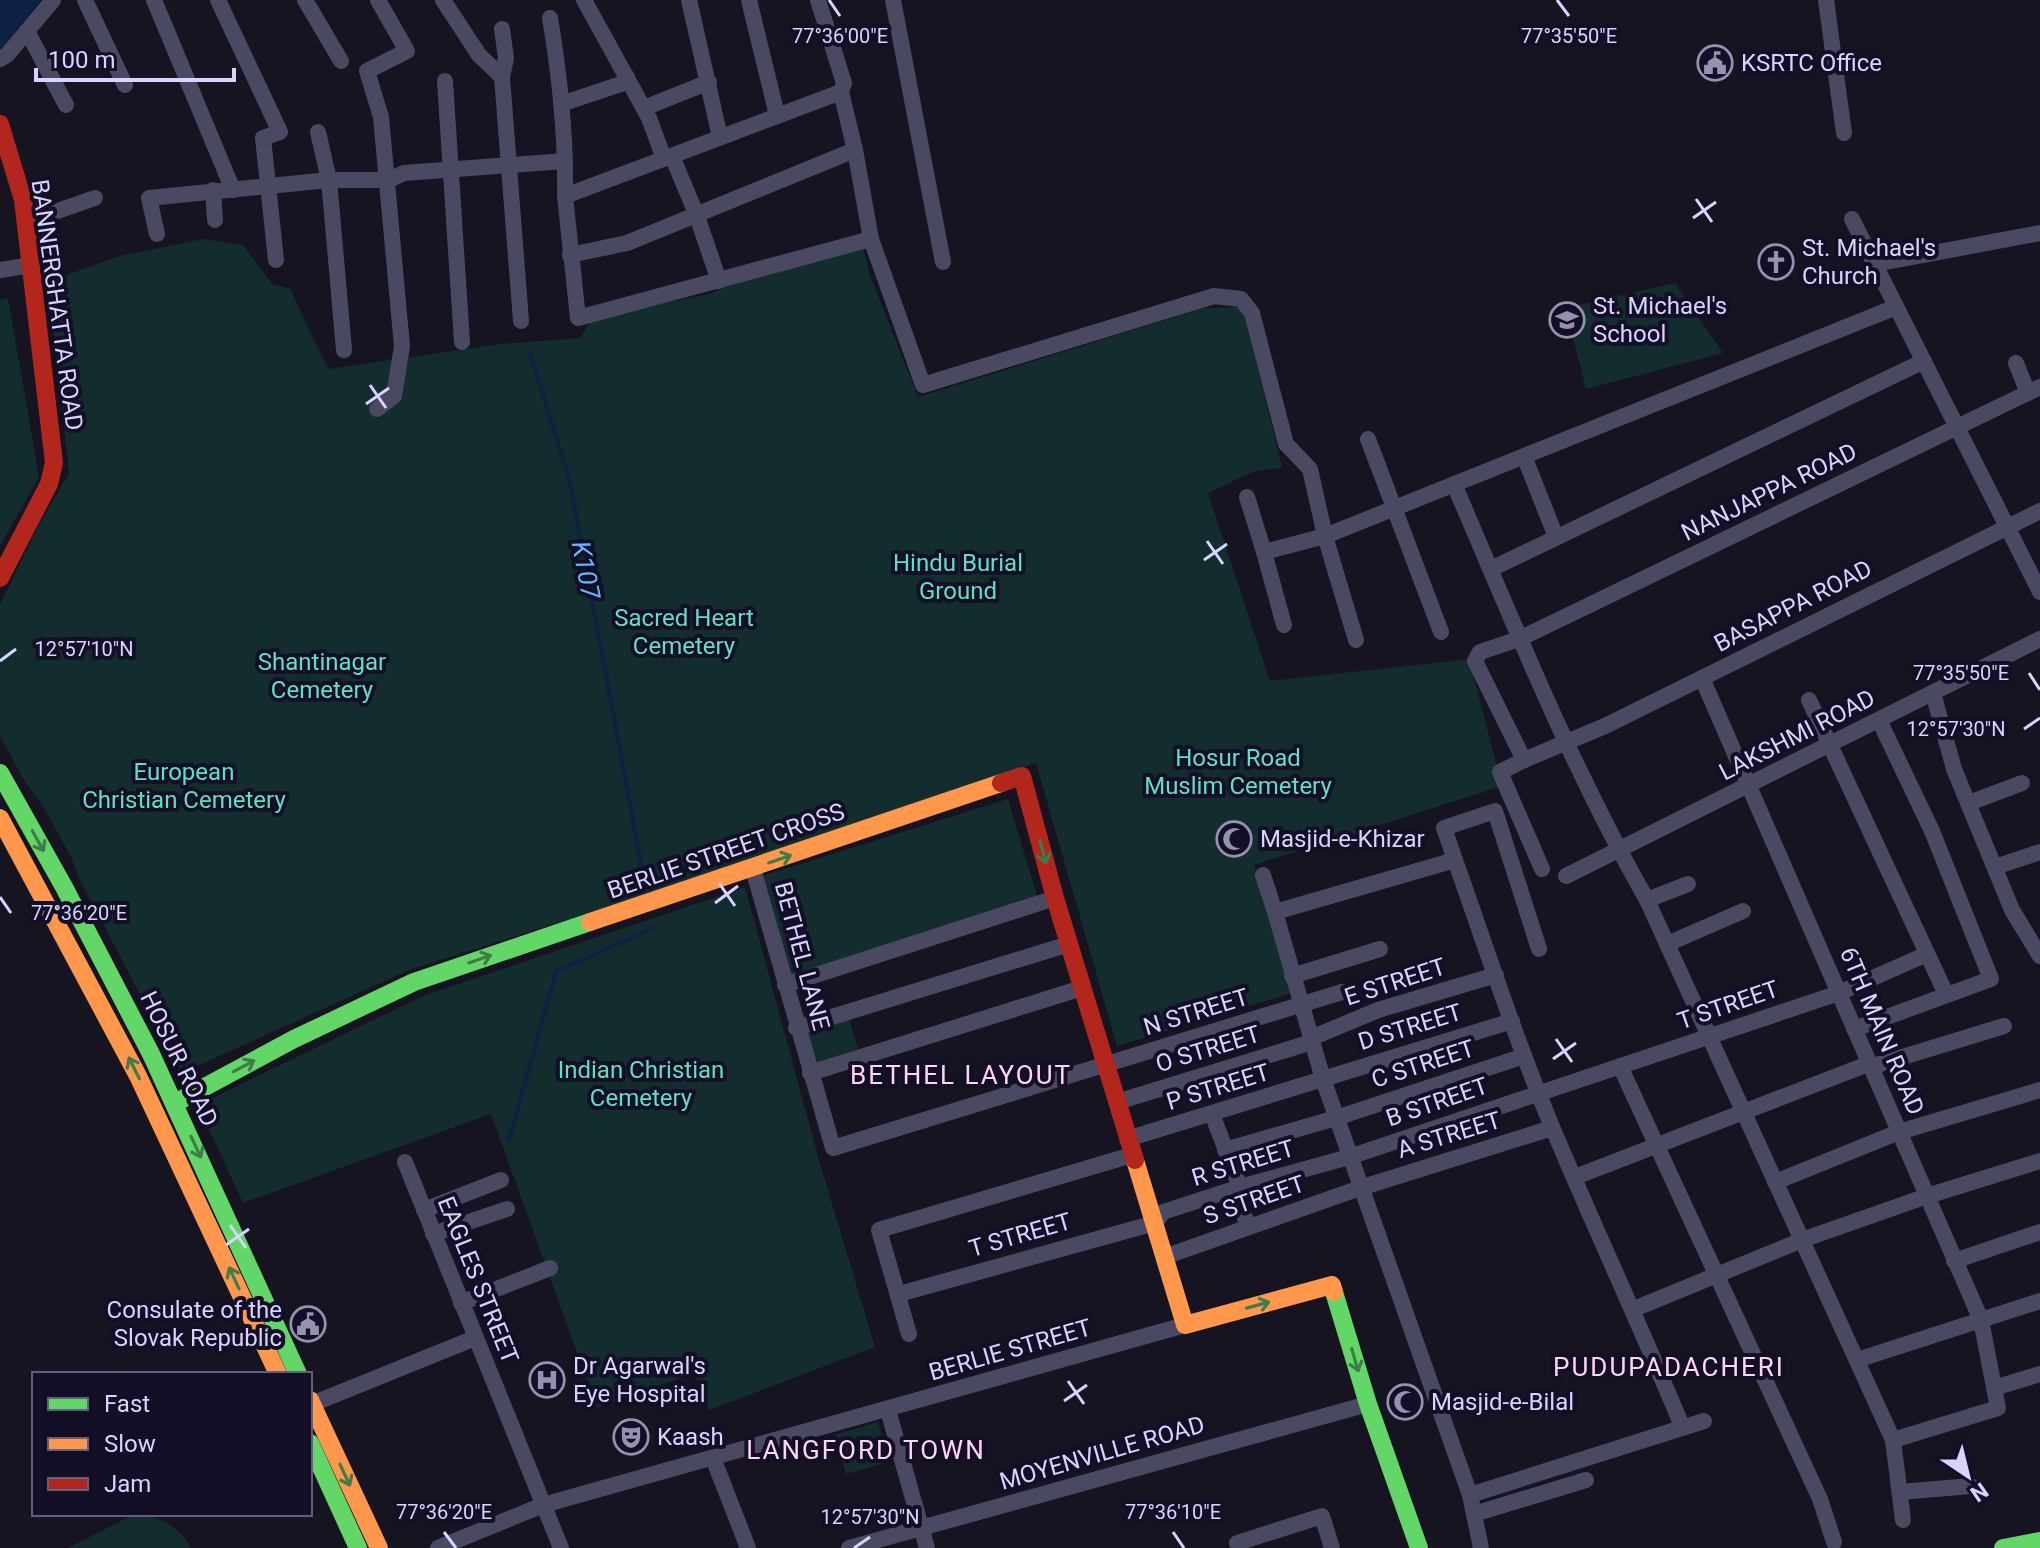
<svg xmlns="http://www.w3.org/2000/svg" width="2040" height="1548" font-family="Roboto,sans-serif">
  <style>
    .green { fill: #132c2d }
    .water { fill: #0d2144 }
    .lines { fill: none; stroke-linecap: round; stroke-linejoin: round }
    .stream { stroke: #0d2144; stroke-width: 4 }
    .street { stroke: #4a4962; stroke-width: 16 }
    .fast { stroke: #63d668; stroke-width: 18 }
    .slow { stroke: #ff974d; stroke-width: 18 }
    .jam { stroke: #b3261e; stroke-width: 18 }
    .oneway { stroke: #3f7c4a }
    .ticks { fill: none; stroke: #d9d4ff; stroke-width: 3 }
    .labels { text-anchor: middle; dominant-baseline: central; stroke-width: 8; stroke-linejoin: round; paint-order: stroke }
    .poi-label { font-size: 24px; fill: #d9d4ff; stroke: #130f26; text-anchor: start }
    .street-label { font-size: 24px; fill: #d9d4ff; stroke: #130f26 }
    .park-label { font-size: 24px; fill: #5fe0c0; stroke: #130f26 }
    .water-label { font-size: 26px; font-style: italic; fill: #62b6ff; stroke: #130f26 }
    .neighbourhood-label { font-size: 26px; letter-spacing: 2px; fill: #ffd6f0; stroke: #130f26 }
    .ticks-label { font-size: 20px; text-anchor: middle; fill: #d9d4ff; stroke: #130f26; stroke-width: 8; stroke-linejoin: round; paint-order: stroke }
  </style>
  <rect width="100%" height="100%" fill="#161421"/>
  <g class="green">
    <path d="M203,239L243,245L272,284L290,289L328,369L501,344L580,338L593,318L709,294L729,285L863,247L870,275L918,397L1204,308L1243,307L1282,468L1255,471L1208,493L1270,681L1469,659L1502,786L1254,865L1292,993L1117,1046L1036,763L642,896L409,970L182,1073L80,881L71,857L45,810L22,777L0,736V605L34,534L69,473L48,282L119,256Z"/>
    <path d="M1675,283L1723,353L1586,389L1565,308Z"/>
    <path d="M8,298L39,477L0,546V300Z"/>
    <path d="M1008,799L1038,899L792,976L762,876Z"/>
    <path d="M745,887L819,1160L875,1347L709,1410L694,1373L597,1408L491,1114L243,1203L198,1105L423,996Z"/>
    <path d="M848,1016L860,1054L813,1069L801,1031Z"/>
    <path d="M878,1422L889,1462L846,1474L834,1435Z"/>
    <path d="M135,1514C156,1514 182,1528 191,1548H68Z"/>
  </g>
  <path class="water" d="M0,0H41L0,50Z"/>
  <g class="lines">
    <g class="stream">
      <path d="M530,353L570,482L645,885"/>
      <path d="M509,1140L556,972L653,928"/>
    </g>
    <g class="street">
      <path d="M85,0L125,85"/>
      <path d="M154,0L233,190"/>
      <path d="M218,0L280,132L263,138L276,260"/>
      <path d="M305,0L341,61"/>
      <path d="M443,0L479,55L502,77L521,321"/>
      <path d="M584,0L649,118L664,159"/>
      <path d="M689,0L720,137"/>
      <path d="M749,0L777,115"/>
      <path d="M818,0L844,83L841,92L855,150L871,239L923,385L1214,296L1241,299L1252,313L1286,444L1310,469L1325,536L1356,640"/>
      <path d="M893,0L943,262"/>
      <path d="M1826,0L1844,133"/>
      <path d="M550,18C560,77 566,137 565,196L841,92"/>
      <path d="M502,29L506,58L502,77"/>
      <path d="M27,31L66,105"/>
      <path d="M0,59L7,55L53,0"/>
      <path d="M445,81L462,342"/>
      <path d="M561,104L624,83L627,77"/>
      <path d="M644,108L709,82"/>
      <path d="M318,132L329,180L344,350"/>
      <path d="M672,156L697,216L719,281"/>
      <path d="M213,190L215,220"/>
      <path d="M565,196L578,318L871,239"/>
      <path d="M1852,219L2040,592"/>
      <path d="M26,222L95,198"/>
      <path d="M157,234L149,198L329,180H389L404,173L565,161"/>
      <path d="M570,255L627,243L855,150"/>
      <path d="M1875,264L2040,233"/>
      <path d="M0,270L31,265"/>
      <path d="M2016,363L2028,393"/>
      <path d="M377,409L394,396L402,346L381,117L367,71L407,51L378,0"/>
      <path d="M1368,439L1441,632"/>
      <path d="M1524,456L1556,537"/>
      <path d="M1454,484C1514,624 1571,767 1647,900L1893,1440L1903,1520"/>
      <path d="M1247,497L1264,552"/>
      <path d="M1491,569L1924,361"/>
      <path d="M1284,625L1264,552L1325,536L1896,307"/>
      <path d="M1702,678L1981,1320L1998,1408L1893,1440"/>
      <path d="M1933,693L1954,769L2012,910L2040,956"/>
      <path d="M1809,700L1946,994"/>
      <path d="M1524,760L1605,726L2040,511"/>
      <path d="M1969,803L2022,783"/>
      <path d="M1455,860L1444,828L1495,811L1539,949"/>
      <path d="M1995,867L2040,852"/>
      <path d="M753,869L833,1148L1342,992"/>
      <path d="M1542,869L1500,772L1524,760L1475,661L1480,652L1519,639L2040,387"/>
      <path d="M1263,875L1275,912"/>
      <path d="M1566,876L2040,639"/>
      <path d="M1647,900L1688,884"/>
      <path d="M1667,944L1743,911"/>
      <path d="M1292,976L1380,949"/>
      <path d="M785,985L1055,898"/>
      <path d="M796,1028L1069,944"/>
      <path d="M1854,1029L1991,979L1932,831L1879,720"/>
      <path d="M1311,1038L1378,1010L1496,975"/>
      <path d="M1620,1066L1820,1499L1834,1542"/>
      <path d="M1870,1067L2004,1026"/>
      <path d="M810,1073L1082,988"/>
      <path d="M1117,1102L1312,1042"/>
      <path d="M1212,1114L1240,1187"/>
      <path d="M1127,1139L1512,1021"/>
      <path d="M1225,1150L1336,1118L1524,1056"/>
      <path d="M405,1162L561,1548"/>
      <path d="M1575,1177L1868,1064"/>
      <path d="M1775,1182L1899,1132L2040,1090"/>
      <path d="M1235,1189L1248,1227"/>
      <path d="M424,1210L501,1180"/>
      <path d="M433,1234L507,1209"/>
      <path d="M1164,1257L1360,1188L1552,1128"/>
      <path d="M1954,1261L2040,1232"/>
      <path d="M899,1294L1155,1223L1163,1212L1240,1187L1349,1157L1839,993L1927,954"/>
      <path d="M461,1303L550,1268"/>
      <path d="M1634,1309L1802,1240L1927,1196L2040,1161"/>
      <path d="M909,1334L879,1230L1132,1155"/>
      <path d="M1857,1360L2040,1301"/>
      <path d="M1994,1388L2040,1374"/>
      <path d="M312,1404L475,1338"/>
      <path d="M888,1410L927,1548"/>
      <path d="M713,1458L748,1548"/>
      <path d="M1900,1492L1971,1486"/>
      <path d="M1470,1495L1704,1421"/>
      <path d="M1474,1514L1586,1480"/>
      <path d="M1237,1543L1322,1516L1332,1548"/>
      <path d="M438,1548L543,1505L1185,1325"/>
      <path d="M849,1548L1368,1404"/>
      <path d="M1481,1548L1470,1495L1323,1079L1275,912L1455,860C1487,950 1516,1041 1553,1129C1595,1229 1641,1327 1682,1426"/>
    </g>
    <g class="fast">
      <path d="M0,773L64,887L151,1054L298,1374"/>
      <path d="M175,1103L294,1039L414,982L590,922"/>
      <path d="M1334,1292L1368,1404L1419,1548"/>
      <path d="M310,1443L358,1548"/>
      <path d="M2003,1548L2040,1541"/>
    </g>
    <g class="slow">
      <path d="M0,818L138,1076L278,1374"/>
      <path d="M590,922L1001,783"/>
      <path d="M1135,1160L1185,1325L1332,1285L1334,1292"/>
      <path d="M310,1400L379,1548"/>
    </g>
    <g class="jam">
      <path d="M0,124L23,200L54,463L49,484L0,578"/>
      <path d="M1001,783L1022,776L1055,898L1135,1160"/>
    </g>
  </g>
  <defs><path id="oneway-shaft" d="M-6 0H5M1.5-3L5.5 0L1.5 3" fill="none" stroke-width="1.6" stroke-linecap="round" stroke-linejoin="round" transform="scale(2)"/></defs>
  <g class="oneway">
    <use href="#oneway-shaft" transform="translate(38 841) rotate(61)"/>
    <use href="#oneway-shaft" transform="translate(1043 852) rotate(75)"/>
    <use href="#oneway-shaft" transform="translate(780 859) rotate(-19)"/>
    <use href="#oneway-shaft" transform="translate(480 959) rotate(-19)"/>
    <use href="#oneway-shaft" transform="translate(244 1066) rotate(-28)"/>
    <use href="#oneway-shaft" transform="translate(134 1068) rotate(-117)"/>
    <use href="#oneway-shaft" transform="translate(196 1147) rotate(65)"/>
    <use href="#oneway-shaft" transform="translate(234 1278) rotate(-115)"/>
    <use href="#oneway-shaft" transform="translate(1258 1305) rotate(-15)"/>
    <use href="#oneway-shaft" transform="translate(1355 1360) rotate(74)"/>
    <use href="#oneway-shaft" transform="translate(345 1475) rotate(65)"/>
  </g>
  <path class="ticks" d="M829,0L840,16M1557,0L1569,16M1696,199L1712,222M1693,218L1716,202M370,385L386,408M366,404L389,388M1207,541L1223,564M1204,560L1227,544M0,661L16,649M2029,673L2040,690M2024,729L2040,718M719,883L735,906M0,897L11,913M715,903L738,886M1556,1039L1572,1062M1553,1059L1576,1043M230,1225L246,1248M226,1245L249,1229M1068,1381L1084,1404M1064,1401L1087,1385M444,1532L456,1548M1173,1532L1184,1548M854,1548L870,1537"/>
  <defs>
    <symbol id="civic-ring" viewBox="-11 -11 22 22"><circle r="9.5" fill="#130f26" stroke="#9591b1" stroke-width="1.5"/><path d="M-.6-6.5H3V-4.5H.6V-3L4-1V1h2V6H-6V1h2V-1L-.6-3ZM-1.2 2.5V6h2.4V2.5Z" fill="#9591b1"/></symbol>
    <symbol id="church-ring" viewBox="-11 -11 22 22"><circle r="9.5" fill="#130f26" stroke="#9591b1" stroke-width="1.5"/><path d="M-1.2-6h2.4v3.5h3.3v2.4h-3.3V6h-2.4V-.1h-3.3v-2.4h3.3Z" fill="#9591b1"/></symbol>
    <symbol id="school-ring" viewBox="-11 -11 22 22"><circle r="9.5" fill="#130f26" stroke="#9591b1" stroke-width="1.5"/><path d="M0-5L7-2L0 1L-7-2ZM-4 1L0 2.5L4 1V4Q0 6-4 4Z" fill="#9591b1"/></symbol>
    <symbol id="mosque-ring" viewBox="-11 -11 22 22"><circle r="9.5" fill="#130f26" stroke="#9591b1" stroke-width="1.5"/><path d="M3.5-4.9A6 6 0 1 0 3.5 4.9A5 5 0 1 1 3.5-4.9Z" fill="#9591b1"/></symbol>
    <symbol id="hospital-ring" viewBox="-11 -11 22 22"><circle r="9.5" fill="#130f26" stroke="#9591b1" stroke-width="1.5"/><path d="M-5-5h3v3.5h4V-5h3V5h-3V1.5h-4V5h-3Z" fill="#9591b1"/></symbol>
    <symbol id="theatre-ring" viewBox="-11 -11 22 22"><circle r="9.5" fill="#130f26" stroke="#9591b1" stroke-width="1.5"/><path d="M-5-5.5Q0-4 5-5.5V0Q5 5 0 6Q-5 5-5 0ZM-3.3-2.5H-1v1.5H-3.3ZM1-2.5H3.3v1.5H1ZM-2.8 1Q0 5.5 2.8 1Z" fill="#9591b1"/></symbol>
  </defs>
  <g fill-rule="evenodd">
    <use href="#civic-ring" x="1695" y="43" width="40" height="40"/>
    <use href="#church-ring" x="1756" y="242" width="40" height="40"/>
    <use href="#school-ring" x="1547" y="300" width="40" height="40"/>
    <use href="#mosque-ring" x="1214" y="819" width="40" height="40"/>
    <use href="#civic-ring" x="288" y="1304" width="40" height="40"/>
    <use href="#hospital-ring" x="527" y="1360" width="40" height="40"/>
    <use href="#mosque-ring" x="1385" y="1382" width="40" height="40"/>
    <use href="#theatre-ring" x="611" y="1417" width="40" height="40"/>
  </g>
  <g class="labels">
    <g class="poi-label">
      <text x="1741" y="63">KSRTC Office</text>
      <text x="1802" y="248">St. Michael's<tspan x="1802" dy="28">Church</tspan></text>
      <text x="1593" y="306">St. Michael's<tspan x="1593" dy="28">School</tspan></text>
      <text x="1260" y="839">Masjid-e-Khizar</text>
      <text x="282" y="1310" text-anchor="end">Consulate of the<tspan x="282" dy="28">Slovak Republic</tspan></text>
      <text x="573" y="1366">Dr Agarwal's<tspan x="573" dy="28">Eye Hospital</tspan></text>
      <text x="1431" y="1402">Masjid-e-Bilal</text>
      <text x="657" y="1437">Kaash</text>
    </g>
    <g class="street-label">
      <text transform="translate(57 305) rotate(82)">BANNERGHATTA ROAD</text>
      <text transform="translate(1769 492) rotate(-26)">NANJAPPA ROAD</text>
      <text transform="translate(1793 606) rotate(-27)">BASAPPA ROAD</text>
      <text transform="translate(1797 735) rotate(-27)">LAKSHMI ROAD</text>
      <text transform="translate(726 851) rotate(-19)">BERLIE STREET CROSS</text>
      <text transform="translate(802 956) rotate(75)">BETHEL LANE</text>
      <text transform="translate(1395 982) rotate(-18)">E STREET</text>
      <text transform="translate(1728 1005) rotate(-19)">T STREET</text>
      <text transform="translate(1196 1012) rotate(-17)">N STREET</text>
      <text transform="translate(1410 1027) rotate(-17)">D STREET</text>
      <text transform="translate(1882 1031) rotate(67)">6TH MAIN ROAD</text>
      <text transform="translate(1208 1049) rotate(-17)">O STREET</text>
      <text transform="translate(179 1059) rotate(64)">HOSUR ROAD</text>
      <text transform="translate(1423 1064) rotate(-18)">C STREET</text>
      <text transform="translate(1218 1087) rotate(-17)">P STREET</text>
      <text transform="translate(1437 1102) rotate(-19)">B STREET</text>
      <text transform="translate(1449 1135) rotate(-17)">A STREET</text>
      <text transform="translate(1243 1163) rotate(-17)">R STREET</text>
      <text transform="translate(1254 1200) rotate(-19)">S STREET</text>
      <text transform="translate(1020 1235) rotate(-16)">T STREET</text>
      <text transform="translate(478 1280) rotate(68)">EAGLES STREET</text>
      <text transform="translate(1010 1350) rotate(-16)">BERLIE STREET</text>
      <text transform="translate(1102 1453) rotate(-16)">MOYENVILLE ROAD</text>
    </g>
    <g class="park-label">
      <text x="958" y="563">Hindu Burial<tspan x="958" dy="28">Ground</tspan></text>
      <text x="684" y="618">Sacred Heart<tspan x="684" dy="28">Cemetery</tspan></text>
      <text x="322" y="662">Shantinagar<tspan x="322" dy="28">Cemetery</tspan></text>
      <text x="1238" y="758">Hosur Road<tspan x="1238" dy="28">Muslim Cemetery</tspan></text>
      <text x="184" y="772">European<tspan x="184" dy="28">Christian Cemetery</tspan></text>
      <text x="641" y="1070">Indian Christian<tspan x="641" dy="28">Cemetery</tspan></text>
    </g>
    <g class="water-label">
      <text transform="translate(586 570) rotate(79)">K107</text>
    </g>
    <g class="neighbourhood-label">
      <text x="961" y="1075">BETHEL LAYOUT</text>
      <text x="1669" y="1367">PUDUPADACHERI</text>
      <text x="866" y="1450">LANGFORD TOWN</text>
    </g>
  </g>
  <g class="ticks-label">
    <text x="840" y="43">77°36'00"E</text>
    <text x="1569" y="43">77°35'50"E</text>
    <text x="84" y="656">12°57'10"N</text>
    <text x="1961" y="680">77°35'50"E</text>
    <text x="1956" y="736">12°57'30"N</text>
    <text x="79" y="920">77°36'20"E</text>
    <text x="444" y="1519">77°36'20"E</text>
    <text x="1173" y="1519">77°36'10"E</text>
    <text x="870" y="1524">12°57'30"N</text>
  </g>
  <rect x="32" y="1372" width="280" height="144" fill="#130f26" stroke="#625e7d" stroke-width="2"/>
  <rect x="48" y="1398" width="40" height="12" fill="#63d668" stroke="#625e7d" stroke-width="2"/>
  <text x="104" y="1412" font-size="24" fill="#d9d4ff">Fast</text>
  <rect x="48" y="1438" width="40" height="12" fill="#ff974d" stroke="#625e7d" stroke-width="2"/>
  <text x="104" y="1452" font-size="24" fill="#d9d4ff">Slow</text>
  <rect x="48" y="1478" width="40" height="12" fill="#b3261e" stroke="#625e7d" stroke-width="2"/>
  <text x="104" y="1492" font-size="24" fill="#d9d4ff">Jam</text>
  <g transform="translate(1968 1476) rotate(145)" stroke="#130f26" stroke-width="6" paint-order="stroke">
  <path d="M0-6L14 30L0 20L-14 30Z" fill="#d9d4ff"/>
  <text y="-12" font-size="22" font-weight="bold" text-anchor="middle" fill="#d9d4ff">N</text>
  </g>
  <path d="M36 68v12h198v-12" fill="none" stroke="#d9d4ff" stroke-width="4"/>
  <text x="48" y="68" font-size="24" fill="#d9d4ff" stroke="#130f26" stroke-width="6" paint-order="stroke">100 m</text>
</svg>
